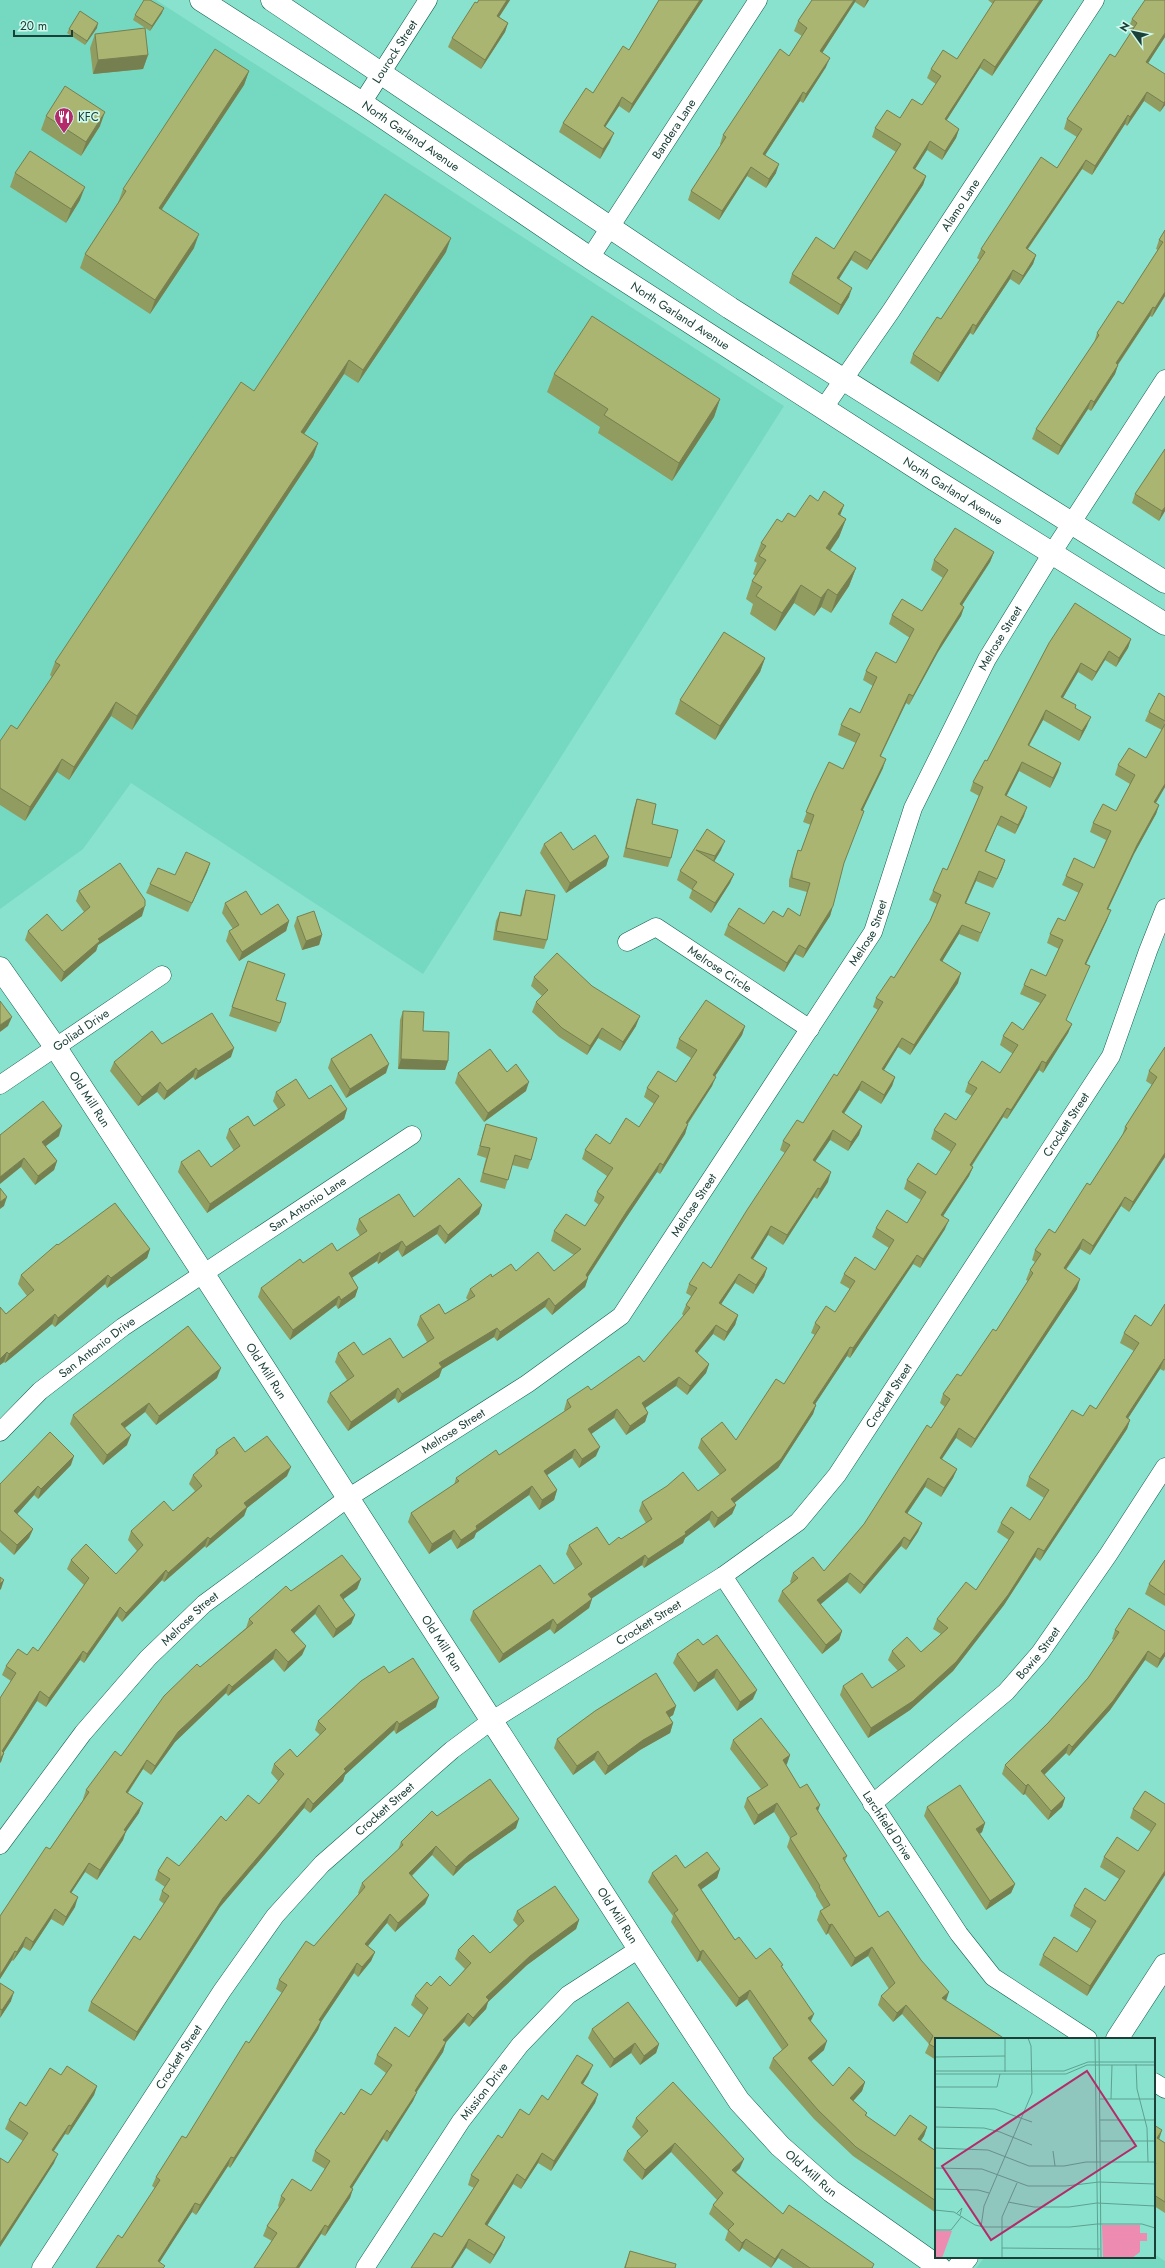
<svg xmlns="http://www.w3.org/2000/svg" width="1165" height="2268" font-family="Jost,sans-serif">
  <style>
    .built { fill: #75d9c1 }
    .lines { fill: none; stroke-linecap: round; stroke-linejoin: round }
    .street-casing { stroke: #135d4f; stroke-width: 19 }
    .secondary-casing { stroke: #135d4f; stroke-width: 23 }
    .street { stroke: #fff; stroke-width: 18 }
    .secondary { stroke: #fff; stroke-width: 22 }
    .wall { fill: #919c61 }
    .shaded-wall { fill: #767f4f }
    .building { fill: #a9b571; stroke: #767f4f }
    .labels { text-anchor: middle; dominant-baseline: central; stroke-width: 3.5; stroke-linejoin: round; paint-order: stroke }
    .street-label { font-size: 12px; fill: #1b4038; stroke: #d0f9ee }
    .poi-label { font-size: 12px; fill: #1b4038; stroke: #d0f9ee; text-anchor: start }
    .inset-road { fill: none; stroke: #5da191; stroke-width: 1 }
    .view { fill: #b32b6b; fill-opacity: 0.15; stroke: #b32b6b; stroke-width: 2 }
    .inset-edge { fill: none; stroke: #1b4038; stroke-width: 2 }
  </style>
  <rect width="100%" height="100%" fill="#89e2cd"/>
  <g class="built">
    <path d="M0,0H156L784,406L423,974L131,783L83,849L0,909Z"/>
    <path d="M1154,2254L1165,2261V2268H976L985,2257H1154Z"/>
  </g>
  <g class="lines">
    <defs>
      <g id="street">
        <path id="s1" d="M362,103L428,0"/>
        <path id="s2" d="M590,258L758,0"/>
        <path id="s3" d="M823,409L891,311L1095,0"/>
        <path id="s4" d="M627,942L656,927L810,1029"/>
        <path id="s5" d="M0,1085L162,975"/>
        <path id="s6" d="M0,1432L40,1391L123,1327L412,1135"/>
        <path id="s7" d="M723,1576L959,1934L993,1977L1088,2039"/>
        <path id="s8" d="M872,1804L1006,1692L1040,1653L1108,1555L1165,1467"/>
        <path id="s9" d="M0,1845L83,1733L148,1658L204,1604L348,1498L527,1384L621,1316L873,932L913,808L987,659L1052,553L1165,379"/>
        <path d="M1154,2082L1165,2089"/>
        <path id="s10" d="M41,2268L222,1991L275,1916L322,1864L452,1750L491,1721L723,1576L798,1522L837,1475L1111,1056L1148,951L1165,908"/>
        <path id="s11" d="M365,2268L461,2121L520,2045L568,1995L639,1949"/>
      </g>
      <g id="secondary">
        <path id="s12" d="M201,0L362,103L590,258L935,480L1165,624"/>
        <path d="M272,0L730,308L1165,582"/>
        <path id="s13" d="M0,968L56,1048L203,1273L639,1949L739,2101L780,2146L831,2191L940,2268"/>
        <path d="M1117,2039L1165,1965"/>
        <path d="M958,2268L967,2257"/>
      </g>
    </defs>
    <use href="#street" class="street-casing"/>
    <use href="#secondary" class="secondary-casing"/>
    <use href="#street" class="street"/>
    <use href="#secondary" class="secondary"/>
  </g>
  <g class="wall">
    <path d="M479,0H510L499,17L508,23L505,32L481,69L448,47L452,38Z"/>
    <path d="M659,0H703L629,113L619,106L605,127L610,142L600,159L559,132L563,123L593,93L629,50Z"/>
    <path d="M812,0H869L864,8L855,2L822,53L826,67L803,103L800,101L765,155L776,173L766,188L747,176L719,220L688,200L691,191L721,145L720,144L723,135L789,56L802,36L794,31L798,21Z"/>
    <path d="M988,0H1043L992,76L980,68L946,121L959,129L956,138L942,160L927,150L915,169L926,176L923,185L867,270L851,260L839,279L849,297L838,315L789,283L792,274L834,249L896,152L872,137L875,128L900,118L922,105L936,84L927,78L931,69L957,59L993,4Z"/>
    <path d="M162,13L150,31L133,20L135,15Z"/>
    <path d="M1132,19L1165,37L1148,63L1165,74V105L1160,112L1144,101L1127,126L1125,124L1092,175L1082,169L1028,249L1036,255L1033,264L1019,285L1010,279L973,335L970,333L938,382L910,363L913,354L941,319L980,260L977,258L981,249L1057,168L1077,137L1064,129L1067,119L1115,57L1132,31L1128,29Z"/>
    <path d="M97,28L85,45L67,33L69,29Z"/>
    <path d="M95,34L148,55L143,69L93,74L90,48Z"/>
    <path d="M249,71L244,85L162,209L194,248L150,314L80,268L85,254L118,203L123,189Z"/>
    <path d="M46,116L100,126L81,156L41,130Z"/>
    <path d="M15,173L80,200L66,223L10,187Z"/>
    <path d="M1165,230V296L1152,317L1150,316L1118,365L1115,374L1091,411L1088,409L1058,455L1032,439L1036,429L1094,343L1097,333L1123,304L1158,250L1156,249L1159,240Z"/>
    <path d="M446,252L358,383L344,374L304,434L318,443L313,457L132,730L111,716L69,780L57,772L25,821L0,805V741L17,729L52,677L50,675L55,662L254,391Z"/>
    <path d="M554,374L720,399L714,417L672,481L598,433L600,427L547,392Z"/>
    <path d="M1165,449V511L1159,521L1132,503L1135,494Z"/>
    <path d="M818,501L844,505L840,515L846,519L839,537L830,551L856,568L849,586L831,613L821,607L814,616L794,603L775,631L750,614L753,604L746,599L752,581L756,576L753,574L757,563L754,561L761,543L782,522L795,517Z"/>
    <path d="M994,552L990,562L962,605L964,607L961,616L938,652L909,705L906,703L881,756L883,768L862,811L843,864L830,916L803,958L795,954L784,972L724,935L728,925L764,924L783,917L800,916L807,892L789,887V880L798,850L801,851L811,825L803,822L814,793L843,769L856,743L838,735L841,725L860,713L873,686L863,680L866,671L896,663L910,638L889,624L892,615L922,611L943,578L931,570L934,560Z"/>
    <path d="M1131,639L1128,648L1116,667L1105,660L1092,681L1078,672L1063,698L1076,705L1075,708L1087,726L1079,741L1043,720L1029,746L1061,763L1058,772L1050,788L1019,771L1006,796L1024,816L1015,834L997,825L986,851L1005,860L1002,869L993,888L976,881L966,903L986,922L978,942L959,934L942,961L958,983L910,1055L898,1047L884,1070L895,1077L892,1086L881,1104L859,1090L844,1114L862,1126L859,1135L848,1151L830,1140L815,1161L828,1182L817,1199L814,1197L783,1245L768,1235L753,1259L767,1268L764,1277L753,1294L735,1283L721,1304L738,1315L735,1325L724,1341L713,1334L697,1353L709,1364L706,1373L687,1395L676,1386L645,1408L648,1413L645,1422L626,1435L614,1418L591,1434L596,1456L579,1468L572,1458L547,1475L557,1490L554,1500L539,1510L529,1495L476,1533L474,1538L457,1549L451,1539L429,1554L408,1522L411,1513L454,1485L456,1478L499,1455L565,1411L564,1410L567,1400L591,1390L644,1362L684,1316L682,1314L686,1305L691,1296L686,1293L689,1284L711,1268L785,1153L780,1150L783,1141L803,1123L837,1076L878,1010L873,1007L876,998L894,978L930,921L937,904L929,900L933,891L947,870L979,796L970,791L973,782L987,761L1049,643Z"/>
    <path d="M765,658L760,672L715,740L675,714L680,700Z"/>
    <path d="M1165,697V787L1156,803L1159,805L1156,814L1134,854L1108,909L1107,920L1086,964V975L1066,1020L1072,1024L1068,1033L1043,1073L1039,1070L1007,1119L1003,1117L972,1166L973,1167L969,1176L943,1216L945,1229L920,1268L913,1264L850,1358L847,1356L815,1404L816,1405L813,1414L778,1468L734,1503L736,1505L732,1514L714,1528L709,1520L685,1538L683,1543L644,1568L642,1565L591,1598L592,1599L589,1608L554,1634L550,1629L499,1663L470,1620L473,1611L554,1584L575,1569L566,1554L569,1545H609L621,1539L646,1523L639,1511L642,1502L698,1491L720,1475L698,1448L701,1439L736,1440L784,1384L815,1335L811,1333L815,1323L835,1312L850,1289L840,1283L844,1274L875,1270L889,1248L872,1237L876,1228L907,1223L921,1200L904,1189L907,1180L936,1175L951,1152L931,1139L934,1130L956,1120L972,1096L965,1092L968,1083L1000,1073L1013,1054L1000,1045L1003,1036L1023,1030L1040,1003L1020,994L1024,985L1046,976L1059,949L1047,943L1050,934L1065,921L1079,893L1062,885L1066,876L1094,868L1106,840L1090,832L1093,823L1116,811L1130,784L1115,775L1118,765L1146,758L1162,730L1145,721L1149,712Z"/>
    <path d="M637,799L671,858L668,867L623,857L634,808Z"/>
    <path d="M707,829L721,850L714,862L734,874L730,883L711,913L689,898L692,890L677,880L680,871Z"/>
    <path d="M544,844L573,850L609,857L606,866L566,893L540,853Z"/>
    <path d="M210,863L207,872L188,912L146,893L150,884Z"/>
    <path d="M526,890L547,940L544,949L493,940L496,921L500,912L520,915L523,899Z"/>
    <path d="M79,891L142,916L98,945L96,951L61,982L25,940L28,931H62L84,912L76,901Z"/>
    <path d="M225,903L261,915L289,921L286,931L239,961L226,941L229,931L233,929L222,913Z"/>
    <path d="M297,917L322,935L319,945L302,950L294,926Z"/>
    <path d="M244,971L276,1000L280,1023L276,1032L229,1016Z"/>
    <path d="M534,977L636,1026L620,1051L598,1038L587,1055L559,1037L532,1012L536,1002L542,996L531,986Z"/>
    <path d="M403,1011L423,1031L448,1061L445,1070L398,1069L400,1020Z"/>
    <path d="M745,1026L742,1035L715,1076L712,1086L688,1124L685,1134L660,1174L657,1172L624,1221L588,1277V1278L585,1287L552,1315L545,1307L497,1341L494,1337L442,1369L439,1377L398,1403L395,1398L348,1431L327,1402L330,1393L347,1380L335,1362L338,1353L403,1358L427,1342L417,1325L420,1316L445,1314L468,1300L466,1298L470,1289L492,1277L516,1271H554L574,1255L551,1241L554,1231L585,1226L599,1205L594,1201L597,1192L607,1176L582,1159L585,1150L610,1144L639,1127L654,1104L644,1097L647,1088L676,1082L691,1058L676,1048L679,1039Z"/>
    <path d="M162,1044L231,1057L195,1080L193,1077L164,1100L157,1092L138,1106L110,1071L114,1062Z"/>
    <path d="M1165,1047V1157L1129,1212L1121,1206L1090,1255L1080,1249L1066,1270L1077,1289L971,1448L956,1438L941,1459L957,1469L953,1478L941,1497L925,1487L907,1514L922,1523L918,1532L906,1550L901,1546L860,1594L847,1582L820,1604L842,1631L839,1640L822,1654L778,1601L782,1591L791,1583L790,1582L793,1573L824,1571L864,1524L931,1428L945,1407L940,1403L943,1394L961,1376L996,1331L1028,1281L1026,1280L1030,1270L1035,1262L1032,1260L1035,1250L1055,1233L1090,1185L1122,1136L1125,1127L1152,1085L1146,1081L1149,1071Z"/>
    <path d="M331,1059L386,1073L346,1098L328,1068Z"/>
    <path d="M507,1072L526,1091L484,1122L455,1083L458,1073Z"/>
    <path d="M276,1092L309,1099L347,1109L344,1119L207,1213L178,1172L181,1162L211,1167L234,1151L226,1138L229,1129L254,1126L278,1109L273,1101Z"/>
    <path d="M486,1124L531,1160L528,1169L512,1165L505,1189L480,1182L486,1158L477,1155L483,1133Z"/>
    <path d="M0,1135L59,1136L46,1146L57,1161L54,1170L35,1185L21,1167Z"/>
    <path d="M482,1205L479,1214L445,1244L437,1234L402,1257L398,1250L378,1264L377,1261L352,1278L358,1288L355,1297L338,1309L336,1305L290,1340L258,1297L261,1288L303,1263L337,1251L360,1236L356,1229L359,1219L414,1217Z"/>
    <path d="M58,1245L150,1249L147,1258L107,1288L105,1284L55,1327L52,1324L5,1363L4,1362L0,1365V1307L6,1314L27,1296L18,1284L21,1275Z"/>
    <path d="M1165,1304V1369L1164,1371L1160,1369L1128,1418L1130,1420L1127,1429L1040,1561L1035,1557L1004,1605L953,1671L910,1710L868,1738L840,1695L843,1686L872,1688L898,1671L888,1660L892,1651L921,1652L941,1634L933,1629L937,1619L976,1590L1009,1540L997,1532L1001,1523L1030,1520L1044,1498L1026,1486L1029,1477L1083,1416L1096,1409L1134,1351L1120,1343L1124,1333L1151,1326Z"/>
    <path d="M217,1378L156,1425L145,1412L125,1428L127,1445L103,1465L70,1424L73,1415Z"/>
    <path d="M216,1450L245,1452L287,1476L247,1508L244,1516L206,1548L205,1546L164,1582L162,1580L122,1622L117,1616L84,1663L80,1660L46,1707L37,1701L4,1752V1753L1,1762L11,1681L2,1675L6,1666L27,1655L38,1651L84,1585L67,1569L71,1560L116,1574L137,1551L128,1540L131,1531L173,1511L195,1491L189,1484L193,1475L214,1457Z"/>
    <path d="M71,1465L38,1499L34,1495L17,1514L33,1529L29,1538L14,1555L0,1542V1484Z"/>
    <path d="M1165,1560V1606L1145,1594L1149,1584Z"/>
    <path d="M361,1579L357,1589L343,1599L355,1615L351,1624L333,1638L315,1614L294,1633L306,1646L302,1655L284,1672L273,1659L228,1696L226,1693L175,1742L151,1775L143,1769L128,1793L139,1813L126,1831L123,1840L97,1880L85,1872L71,1893L75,1907L63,1926L51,1919L30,1951L23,1947L13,1961L12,1960L0,1979V1916L50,1849L83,1800V1799L86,1790L121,1756L200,1667L246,1628L249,1619L291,1591Z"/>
    <path d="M1115,1630L1165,1631V1656L1157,1668L1145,1660L1110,1710L1069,1756L1066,1753L1044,1775L1065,1798L1062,1807L1048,1820L1025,1794L1023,1795L1002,1774L1005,1765L1048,1723L1088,1678L1114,1640L1112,1639Z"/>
    <path d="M703,1645L753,1699L737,1711L714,1678L694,1692L673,1663L677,1654Z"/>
    <path d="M389,1673L436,1707L396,1734L394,1730L345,1775L343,1781L310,1813L304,1808L220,1907L134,2041L88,2011L91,2002L140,1940L164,1904L159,1900L162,1891L165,1887L155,1880L158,1871L179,1866L226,1821L259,1804L278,1781L271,1773L274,1764L297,1757L320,1735L315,1730L318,1721Z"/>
    <path d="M676,1706L673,1715L669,1717L673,1723L670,1733L640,1750L605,1775L594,1760L573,1775L554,1748L557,1739Z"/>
    <path d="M733,1740L790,1755L786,1765L800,1788L818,1811L847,1856L845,1861L879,1917L946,2001L936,2039V2060L925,2053L929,2044L902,2014L893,2022L878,2005L881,1996L889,1989L868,1956L851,1967L828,1933L826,1935L817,1920L820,1911L824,1909L816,1896V1894L787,1847L790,1838L774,1812L754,1825L744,1807L747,1798L761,1789L730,1749Z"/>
    <path d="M1165,1804V1875L1087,1996L1039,1965L1043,1955L1077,1952L1091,1929L1070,1916L1074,1906L1105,1901L1119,1879L1100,1867L1104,1857L1138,1851L1151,1832L1130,1818L1133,1809Z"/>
    <path d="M927,1807L985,1823L982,1832L980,1834L1015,1884L1011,1893L986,1910L924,1816Z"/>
    <path d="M437,1816L516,1828L465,1864L453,1876L432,1855L412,1876L429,1895L425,1904L395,1932L387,1923L368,1946L375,1952L371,1961L358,1977L354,1973L321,2022L318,2030L230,2168L228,2166L196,2215L192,2212L159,2262L122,2238L155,2188L152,2186L156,2177L186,2138L282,1993L276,1989L279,1980L314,1946L359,1894L358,1893L362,1883L398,1850L401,1842Z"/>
    <path d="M720,1869L717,1878L701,1889L735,1940L756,1959L782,1967L811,2022L824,2050L811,2061L833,2086L865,2082L862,2091L853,2101L867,2113L866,2116L895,2136L927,2127L924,2136L921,2141L936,2151V2213L853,2156L814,2119L769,2068L773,2058L782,2050L747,1999L736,2007L700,1960L697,1962L671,1922L673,1916L648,1882L652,1873Z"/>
    <path d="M517,1911L579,1920L576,1929L527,1965L488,2002L486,2009L469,2027L464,2022L446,2042L443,2052L417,2092L413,2101L387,2142L383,2139L352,2188L350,2198L325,2236L321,2234L299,2268H254L272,2241L263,2236L267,2226L279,2207L278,2206L281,2196L311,2191L325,2169L312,2161L315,2151L344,2115L371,2095L386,2073L374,2064L377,2055L409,2037L423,2015L411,2005L415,1996L431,1986H450L465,1969L455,1959L458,1950L490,1953L518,1926L513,1920Z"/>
    <path d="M0,1983L11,2001L0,2018Z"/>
    <path d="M592,2029L659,2044L656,2053L640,2065L631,2053L610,2068L588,2038Z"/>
    <path d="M589,2074L583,2084L598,2094L595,2103L551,2171L538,2163L521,2189L513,2184L487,2225L505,2237L501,2246L490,2264L466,2248L442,2237L474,2188L468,2185L471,2175L502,2138L529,2115L548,2100Z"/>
    <path d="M61,2075L97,2086L94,2095L68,2135L65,2134L54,2151V2163L0,2247V2158L8,2163L23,2141L5,2129L9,2120L26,2106Z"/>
    <path d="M636,2118L740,2168L736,2172L783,2214L873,2268H793L778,2258L771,2268L742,2248L739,2252L725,2240L728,2231L709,2214L713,2205L717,2200L671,2152L642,2180L623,2160L627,2151L641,2137L632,2127Z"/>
    <path d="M1154,2125L1159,2139L1165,2143V2213L1154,2206Z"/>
    <path d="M630,2251L675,2268H624Z"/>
  </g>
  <g class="shaded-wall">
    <path d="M507,0H510L494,25L497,16Z"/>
    <path d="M700,0H703L629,113L632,104Z"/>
    <path d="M854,0H856L855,2L817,61L820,51Z"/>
    <path d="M867,0H869L864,8Z"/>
    <path d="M1040,0H1043L992,76L995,67Z"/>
    <path d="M164,8L162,13L150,31L152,26Z"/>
    <path d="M98,23L97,28L85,45L87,41Z"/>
    <path d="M508,23L505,32L481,69L485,60Z"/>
    <path d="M1165,33V37L1143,71L1146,62Z"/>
    <path d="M148,55L143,69L93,74L98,60Z"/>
    <path d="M830,58L826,67L803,103L806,94Z"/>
    <path d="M984,59L980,68L941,129L945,119Z"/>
    <path d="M249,71L244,85L154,221L159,208Z"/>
    <path d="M803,92L800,101L760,163L763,154Z"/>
    <path d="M1147,92L1144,101L1127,126L1130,117Z"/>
    <path d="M622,97L619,106L600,135L604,126Z"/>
    <path d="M1165,101V105L1160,112L1164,103Z"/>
    <path d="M105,112L100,126L81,156L86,142Z"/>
    <path d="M1128,115L1125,124L1092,175L1095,166Z"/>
    <path d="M959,129L956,138L942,160L945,151Z"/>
    <path d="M614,133L610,142L600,159L603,149Z"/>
    <path d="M930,141L927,150L910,177L913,168Z"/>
    <path d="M1086,160L1082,169L1022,257L1026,248Z"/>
    <path d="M779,164L776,173L766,188L769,179Z"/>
    <path d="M751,167L747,176L719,220L722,211Z"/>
    <path d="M926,176L923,185L867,270L871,261Z"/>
    <path d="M85,187L80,200L66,223L71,209Z"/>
    <path d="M199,234L194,248L150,314L155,300Z"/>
    <path d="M451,238L446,252L358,383L363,370Z"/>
    <path d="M855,251L851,260L834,287L837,278Z"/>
    <path d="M1036,255L1033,264L1019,285L1023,276Z"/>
    <path d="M1013,270L1010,279L973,335L976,326Z"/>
    <path d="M852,288L849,297L838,315L841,305Z"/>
    <path d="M1165,292V296L1152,317L1155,308Z"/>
    <path d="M1153,307L1150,316L1112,373L1116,363Z"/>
    <path d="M973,324L970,333L938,382L941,373Z"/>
    <path d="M349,360L344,374L296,446L301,432Z"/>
    <path d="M1118,365L1115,374L1091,411L1094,402Z"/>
    <path d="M720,399L714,417L672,481L679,463Z"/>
    <path d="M1091,400L1088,409L1058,455L1061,446Z"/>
    <path d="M318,443L313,457L132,730L137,716Z"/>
    <path d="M844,505L837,523L838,514Z"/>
    <path d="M1165,507V511L1159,521L1162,511Z"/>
    <path d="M846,519L839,537L819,566L826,548Z"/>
    <path d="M994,552L990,562L957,613L960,604Z"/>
    <path d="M856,568L849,586L831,613L837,595Z"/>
    <path d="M801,585L794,603L775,631L782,613Z"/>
    <path d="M828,589L821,607L814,616L821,598Z"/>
    <path d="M964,607L961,616L938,652L909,705L913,696L942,642Z"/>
    <path d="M1131,639L1128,648L1116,667L1119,658Z"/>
    <path d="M1109,651L1105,660L1092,681L1096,672Z"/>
    <path d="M765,658L760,672L715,740L720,726Z"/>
    <path d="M1081,663L1078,672L1058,706L1061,697Z"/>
    <path d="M909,694L906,703L876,765L880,756Z"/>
    <path d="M116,702L111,716L69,780L74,767Z"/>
    <path d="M1046,710L1043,720L1024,754L1028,745Z"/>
    <path d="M1091,717L1087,726L1079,741L1082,731Z"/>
    <path d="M62,759L57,772L25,821L30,807Z"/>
    <path d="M886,759L883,768L858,820L861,810Z"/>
    <path d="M1022,762L1019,771L1002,805L1005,795Z"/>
    <path d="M1061,763L1058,772L1050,788L1053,778Z"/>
    <path d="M1165,784V787L1151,811L1154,802Z"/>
    <path d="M1159,805L1156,814L1134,854L1104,918L1107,909L1137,845Z"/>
    <path d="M1027,807L1024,816L1015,834L1018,825Z"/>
    <path d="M1001,816L997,825L982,860L985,851Z"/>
    <path d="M725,841L721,850L712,865L715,856Z"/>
    <path d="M609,857L606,866L566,893L570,883Z"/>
    <path d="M1005,860L1002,869L993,888L997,879Z"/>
    <path d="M210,863L207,872L188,912L192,903Z"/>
    <path d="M979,871L976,881L962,912L965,903Z"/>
    <path d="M734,874L730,883L711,913L715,903Z"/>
    <path d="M145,906L142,916L98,945L96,951L61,982L64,972L98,939Z"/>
    <path d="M833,906L830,916L803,958L806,949Z"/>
    <path d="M1111,910L1107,920L1082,973L1085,964Z"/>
    <path d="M289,921L286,931L239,961L242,952Z"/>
    <path d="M962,925L959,934L937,970L940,960Z"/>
    <path d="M322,935L319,945L302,950L306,941Z"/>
    <path d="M799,945L795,954L784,972L787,963Z"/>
    <path d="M961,973L958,983L910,1055L914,1045Z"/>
    <path d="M640,1016L636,1026L620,1051L623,1042Z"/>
    <path d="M12,1017L8,1026L0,1032V1025Z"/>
    <path d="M1072,1024L1068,1033L1043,1073L1046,1063Z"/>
    <path d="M745,1026L742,1035L710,1084L713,1075Z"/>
    <path d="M602,1028L598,1038L587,1055L590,1046Z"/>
    <path d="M902,1038L898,1047L879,1078L882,1069Z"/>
    <path d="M234,1048L231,1057L195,1080L198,1071Z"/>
    <path d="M401,1059L448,1061L445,1070L398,1069Z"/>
    <path d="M1042,1061L1039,1070L1007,1119L1011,1110Z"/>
    <path d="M389,1064L386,1073L346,1098L350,1089Z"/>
    <path d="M196,1068L193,1077L164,1100L167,1091Z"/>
    <path d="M716,1077L712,1086L682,1132L686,1123Z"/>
    <path d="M895,1077L892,1086L881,1104L884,1095Z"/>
    <path d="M862,1081L859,1090L838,1122L842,1112Z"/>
    <path d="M160,1082L157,1092L138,1106L142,1097Z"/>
    <path d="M529,1082L526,1091L484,1122L488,1113Z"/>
    <path d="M1007,1108L1003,1117L966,1174L970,1165Z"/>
    <path d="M347,1109L344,1119L207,1213L210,1204Z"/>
    <path d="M688,1124L685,1134L660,1174L663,1165Z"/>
    <path d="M62,1126L59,1136L39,1151L42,1142Z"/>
    <path d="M862,1126L859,1135L848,1151L851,1142Z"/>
    <path d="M833,1130L830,1140L810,1169L813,1160Z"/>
    <path d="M1165,1153V1157L1129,1212L1133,1202Z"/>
    <path d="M24,1158L21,1167L0,1184V1177Z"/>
    <path d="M57,1161L54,1170L35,1185L38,1176Z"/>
    <path d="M660,1163L657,1172L624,1221L585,1281L588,1278L585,1287L552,1315L555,1306L586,1275L627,1211Z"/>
    <path d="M973,1167L969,1176L938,1224L941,1215Z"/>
    <path d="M831,1172L828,1182L817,1199L820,1189Z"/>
    <path d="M818,1188L814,1197L783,1245L787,1235Z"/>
    <path d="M7,1197L4,1206L0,1209V1202Z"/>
    <path d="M1125,1197L1121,1206L1090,1255L1093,1246Z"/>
    <path d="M482,1205L479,1214L445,1244L448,1235Z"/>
    <path d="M949,1220L945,1229L920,1268L923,1259Z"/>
    <path d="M440,1225L437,1234L402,1257L406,1247Z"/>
    <path d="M771,1226L768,1235L748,1267L751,1258Z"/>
    <path d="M1083,1239L1080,1249L1060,1277L1064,1268Z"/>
    <path d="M402,1241L398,1250L378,1264L381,1254Z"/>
    <path d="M150,1249L147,1258L107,1288L111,1278Z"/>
    <path d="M380,1252L377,1261L345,1282L349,1273Z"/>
    <path d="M917,1255L913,1264L850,1358L853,1348Z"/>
    <path d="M767,1268L764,1277L753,1294L756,1285Z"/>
    <path d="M739,1274L735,1283L716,1312L719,1303Z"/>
    <path d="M108,1275L105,1284L55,1327L58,1318Z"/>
    <path d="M1080,1279L1077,1289L971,1448L975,1439Z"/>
    <path d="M358,1288L355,1297L338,1309L341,1300Z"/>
    <path d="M339,1296L336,1305L290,1340L293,1330Z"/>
    <path d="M549,1298L545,1307L497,1341L500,1332Z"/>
    <path d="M55,1314L52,1324L5,1363L9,1354Z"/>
    <path d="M738,1315L735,1325L724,1341L727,1332Z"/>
    <path d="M716,1325L713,1334L691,1361L695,1351Z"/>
    <path d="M497,1328L494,1337L442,1369L439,1377L398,1403L402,1394L439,1363Z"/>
    <path d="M850,1347L847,1356L810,1412L813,1403Z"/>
    <path d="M7,1352L4,1362L0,1365V1359Z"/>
    <path d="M1164,1359L1160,1369L1123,1426L1126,1417Z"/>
    <path d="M709,1364L706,1373L687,1395L690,1386Z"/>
    <path d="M221,1368L217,1378L156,1425L159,1416Z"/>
    <path d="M679,1377L676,1386L638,1413L642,1403Z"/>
    <path d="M398,1388L395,1398L348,1431L351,1422Z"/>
    <path d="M149,1403L145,1412L118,1433L121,1424Z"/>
    <path d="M816,1405L813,1414L778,1468L728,1508L731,1499Z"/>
    <path d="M617,1409L614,1418L584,1439L588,1429Z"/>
    <path d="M648,1413L645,1422L626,1435L630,1426Z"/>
    <path d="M1130,1420L1127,1429L1040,1561L1044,1551Z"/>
    <path d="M959,1428L956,1438L936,1468L940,1458Z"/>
    <path d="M131,1435L127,1445L103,1465L107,1455Z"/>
    <path d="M600,1447L596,1456L579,1468L582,1459Z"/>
    <path d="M575,1449L572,1458L540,1480L544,1471Z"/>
    <path d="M74,1456L71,1465L38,1499L41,1489Z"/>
    <path d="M291,1467L287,1476L247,1508L244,1516L206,1548L210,1539L244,1503Z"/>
    <path d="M957,1469L953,1478L941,1497L944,1488Z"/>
    <path d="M928,1478L925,1487L902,1521L905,1512Z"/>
    <path d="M38,1486L34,1495L11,1521L14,1511Z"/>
    <path d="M532,1486L529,1495L476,1533L474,1538L457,1549L461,1540L476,1526Z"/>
    <path d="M557,1490L554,1500L539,1510L542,1500Z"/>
    <path d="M736,1505L732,1514L714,1528L718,1518Z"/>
    <path d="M712,1511L709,1520L685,1538L683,1543L644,1568L648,1559Z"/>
    <path d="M922,1523L918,1532L906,1550L910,1541Z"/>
    <path d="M33,1529L29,1538L14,1555L17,1545Z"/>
    <path d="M454,1530L451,1539L429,1554L432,1544Z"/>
    <path d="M208,1537L205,1546L164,1582L168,1573Z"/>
    <path d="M904,1537L901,1546L860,1594L864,1585Z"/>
    <path d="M1038,1548L1035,1557L1004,1605L953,1671L910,1710L868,1738L871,1728Z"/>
    <path d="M645,1555L642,1565L585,1603L588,1594Z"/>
    <path d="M166,1570L162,1580L122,1622L126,1613Z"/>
    <path d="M850,1573L847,1582L814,1610L817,1600Z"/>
    <path d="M361,1579L357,1589L337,1604L340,1595Z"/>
    <path d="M4,1580L1,1589L0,1590V1584Z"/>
    <path d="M592,1599L589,1608L554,1634L557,1625Z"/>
    <path d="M319,1605L315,1614L288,1639L291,1630Z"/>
    <path d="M120,1607L117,1616L84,1663L87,1654Z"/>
    <path d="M355,1615L351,1624L333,1638L336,1629Z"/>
    <path d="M553,1619L550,1629L499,1663L503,1654Z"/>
    <path d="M842,1631L839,1640L822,1654L826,1645Z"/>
    <path d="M306,1646L302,1655L284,1672L288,1662Z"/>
    <path d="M276,1649L273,1659L228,1696L232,1687Z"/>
    <path d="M83,1651L80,1660L46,1707L49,1698Z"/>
    <path d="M1148,1651L1145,1660L1110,1710L1069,1756L1072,1747Z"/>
    <path d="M1165,1652V1656L1157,1668L1160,1659Z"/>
    <path d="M717,1669L714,1678L694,1692L698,1683Z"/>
    <path d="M229,1684L226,1693L175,1742L151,1775L155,1766L178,1732Z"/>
    <path d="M757,1690L753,1699L737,1711L740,1702Z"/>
    <path d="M40,1691L37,1701L0,1758L2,1751Z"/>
    <path d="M439,1698L436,1707L396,1734L399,1724Z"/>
    <path d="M676,1706L673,1715L663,1722L666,1712Z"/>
    <path d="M397,1721L394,1730L345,1775L343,1781L310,1813L313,1804L344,1769Z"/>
    <path d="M673,1723L670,1733L640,1750L605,1775L608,1766L643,1740Z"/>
    <path d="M1069,1744L1066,1753L1038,1781L1041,1771Z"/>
    <path d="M598,1751L594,1760L573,1775L577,1766Z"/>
    <path d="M4,1753L1,1762L0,1763V1759Z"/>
    <path d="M790,1755L787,1764L780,1770L783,1760Z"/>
    <path d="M147,1760L143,1769L122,1801L126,1792Z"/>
    <path d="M1028,1784L1025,1794L1023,1795L1026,1786Z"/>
    <path d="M308,1798L304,1808L220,1907L134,2041L137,2032L223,1898Z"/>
    <path d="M1065,1798L1062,1807L1048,1820L1051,1811Z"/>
    <path d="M143,1803L139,1813L121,1839L124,1830Z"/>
    <path d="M777,1803L774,1812L754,1825L758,1815Z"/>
    <path d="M820,1805L817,1814L816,1808Z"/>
    <path d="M519,1819L516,1828L465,1864L453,1876L456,1867L469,1855Z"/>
    <path d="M985,1823L982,1832L973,1838L976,1829Z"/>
    <path d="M126,1831L123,1840L97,1880L100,1870Z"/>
    <path d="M436,1846L432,1855L405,1882L409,1873Z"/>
    <path d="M89,1863L85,1872L66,1901L70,1892Z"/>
    <path d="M720,1869L717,1878L695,1894L698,1885Z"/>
    <path d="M1165,1871V1875L1087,1996L1090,1986Z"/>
    <path d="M1015,1884L1011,1893L986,1910L990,1901Z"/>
    <path d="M429,1895L425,1904L395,1932L398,1923Z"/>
    <path d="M78,1897L75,1907L63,1926L66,1917Z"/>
    <path d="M55,1909L51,1919L30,1951L33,1942Z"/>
    <path d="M390,1914L387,1923L362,1953L365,1944Z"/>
    <path d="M579,1920L576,1929L527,1965L488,2002L486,2009L469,2027L473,2018L486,1997L530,1956Z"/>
    <path d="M832,1924L828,1933L826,1935L829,1925Z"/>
    <path d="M26,1937L23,1947L13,1961L17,1952Z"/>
    <path d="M872,1947L868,1956L851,1967L855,1958Z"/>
    <path d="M703,1950L700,1960L697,1962L700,1952Z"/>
    <path d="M15,1951L12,1960L0,1979V1975Z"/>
    <path d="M375,1952L371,1961L358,1977L362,1967Z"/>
    <path d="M357,1963L354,1973L321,2022L318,2030L230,2168L234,2158L319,2020Z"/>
    <path d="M750,1990L747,1999L736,2007L739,1998Z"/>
    <path d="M14,1992L11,2001L0,2018L2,2010Z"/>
    <path d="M949,1992L946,2001L942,1998Z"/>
    <path d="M906,2005L902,2014L893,2022L897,2013Z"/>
    <path d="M468,2013L464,2022L440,2049L443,2040Z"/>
    <path d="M814,2014L810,2023L808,2018Z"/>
    <path d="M827,2041L824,2050L805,2067L808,2058Z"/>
    <path d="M446,2042L443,2052L411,2100L415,2091Z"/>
    <path d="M635,2043L631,2053L610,2068L614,2059Z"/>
    <path d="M659,2044L656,2053L640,2065L644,2056Z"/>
    <path d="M593,2065L589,2074L578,2092L581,2083Z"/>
    <path d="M865,2082L862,2091L847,2108L850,2098Z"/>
    <path d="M97,2086L94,2095L68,2135L71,2126Z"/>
    <path d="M417,2092L413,2101L387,2142L390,2133Z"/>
    <path d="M598,2094L595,2103L551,2171L554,2161Z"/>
    <path d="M69,2125L65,2134L48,2159L52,2150Z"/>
    <path d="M927,2127L924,2136L915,2148L918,2139Z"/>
    <path d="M387,2130L383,2139L347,2196L350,2187Z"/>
    <path d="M1162,2130L1159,2140L1157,2138Z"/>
    <path d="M675,2143L671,2152L642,2180L645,2170Z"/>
    <path d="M542,2153L538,2163L521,2189L525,2180Z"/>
    <path d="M58,2154L54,2163L0,2247V2243Z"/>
    <path d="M231,2157L228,2166L196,2215L200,2205Z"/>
    <path d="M744,2159L740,2168L729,2179L732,2170Z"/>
    <path d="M517,2174L513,2184L482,2234L485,2224Z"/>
    <path d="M353,2189L350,2198L325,2236L328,2227Z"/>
    <path d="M195,2203L192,2212L156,2268L158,2261Z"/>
    <path d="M325,2225L321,2234L299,2268H296Z"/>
    <path d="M505,2237L501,2246L490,2264L494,2255Z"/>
    <path d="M469,2239L466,2248L453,2268H451Z"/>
    <path d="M746,2239L742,2248L739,2252L742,2243Z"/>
    <path d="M782,2249L778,2258L771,2268L775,2259Z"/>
  </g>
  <g class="building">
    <path d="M144,0H150L164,8L152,26L135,15Z"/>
    <path d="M479,0H507L497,16L508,23L485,60L452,38L475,2L477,3Z"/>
    <path d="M659,0H700L632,104L622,97L604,126L614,133L603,149L563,123L586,88L593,93L623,46L629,50Z"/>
    <path d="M812,0H854L820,51L830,58L806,94L803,92L763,154L779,164L769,179L751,167L722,211L691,191L726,137L723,135L780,49L789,56L807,28L798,21Z"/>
    <path d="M995,0H1040L995,67L984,59L945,119L959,129L945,151L930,141L913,168L926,176L871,261L855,251L837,278L852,288L841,305L792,274L816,237L834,249L901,144L875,128L887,110L900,118L912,99L922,105L941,76L931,69L943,50L957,59Z"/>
    <path d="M1145,0H1165V33L1146,62L1165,74V101L1164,103L1147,92L1130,117L1128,115L1095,166L1086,160L1026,248L1036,255L1023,276L1013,270L976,326L973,324L941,373L913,354L937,317L941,319L985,252L981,249L1041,157L1057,168L1082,129L1067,119L1110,54L1115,57L1137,23L1132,19Z"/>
    <path d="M80,11L98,23L87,41L69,29Z"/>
    <path d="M145,28L148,55L98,60L95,34Z"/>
    <path d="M215,49L249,71L159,208L199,234L155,300L85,254L126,191L123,189Z"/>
    <path d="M65,86L105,112L86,142L46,116Z"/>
    <path d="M30,151L85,187L71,209L15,173Z"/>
    <path d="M385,194L451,238L363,370L349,360L301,432L318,443L137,716L116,702L74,767L62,759L30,807L0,788V741L11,725L17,729L60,665L55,662L241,382L254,391Z"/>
    <path d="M1165,230V292L1155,308L1153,307L1116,363L1118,365L1094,402L1091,400L1061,446L1036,429L1099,335L1097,333L1118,301L1123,304L1163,242L1159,240Z"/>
    <path d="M592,316L720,399L679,463L604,415L608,409L554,374Z"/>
    <path d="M1165,449V507L1162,511L1135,494Z"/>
    <path d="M824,491L844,505L838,514L846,519L826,548L856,568L837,595L828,589L821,598L801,585L782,613L756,596L762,587L752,581L766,560L759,556L766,546L761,543L777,519L782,522L788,513L795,517L810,495L818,501Z"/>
    <path d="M955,528L994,552L960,604L964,607L942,642L913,696L909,694L880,756L886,759L861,810L864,811L844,863L833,906L806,949L799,945L787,963L728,925L739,908L764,924L773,911L783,917L788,908L800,916L810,883L792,878V871L798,850L801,851L814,815L806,812L814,793L829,762L843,769L860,734L841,725L850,708L860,713L877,677L866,671L876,652L896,663L914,629L892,615L902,599L922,611L948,570L934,560Z"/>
    <path d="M1075,603L1131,639L1119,658L1109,651L1096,672L1081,663L1061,697L1076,705L1075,708L1091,717L1082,731L1046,710L1028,745L1061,763L1053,778L1022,762L1005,795L1027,807L1018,825L1001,816L985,851L1005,860L997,879L979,871L965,903L990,913L981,933L962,925L940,960L961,973L914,1045L902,1038L882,1069L895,1077L884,1095L862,1081L842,1112L862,1126L851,1142L833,1130L813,1160L831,1172L820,1189L818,1188L787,1235L771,1226L751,1258L767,1268L756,1285L739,1274L719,1303L738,1315L727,1332L716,1325L695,1351L709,1364L690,1386L679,1377L642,1403L648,1413L630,1426L617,1409L588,1429L600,1447L582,1459L575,1449L544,1471L557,1490L542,1500L532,1486L476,1526L477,1529L461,1540L454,1530L432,1544L411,1513L459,1481L456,1478L496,1450L499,1455L571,1407L567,1400L588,1386L591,1390L639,1356L644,1362L690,1308L686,1305L697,1288L689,1284L703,1262L711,1268L747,1210L790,1145L783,1141L797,1120L803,1123L834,1074L837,1076L883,1002L876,998L891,976L894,978L930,921L941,895L933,891L943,868L947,870L983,787L973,782L985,760L987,761L1049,643Z"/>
    <path d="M724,632L765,658L720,726L680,700Z"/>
    <path d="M1159,693L1165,697V721L1149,712Z"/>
    <path d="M1165,724V784L1154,802L1159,805L1137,845L1107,909L1111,910L1085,964L1090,966L1066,1020L1072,1024L1046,1063L1042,1061L1011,1110L1007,1108L970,1165L973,1167L941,1215L949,1220L923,1259L917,1255L853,1348L850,1347L813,1403L816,1405L781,1459L731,1499L736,1505L718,1518L712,1511L685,1532L686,1534L648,1559L645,1555L588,1594L592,1599L557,1625L553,1619L503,1654L473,1611L540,1565L554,1584L582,1564L569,1545L597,1527L609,1545L619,1537L621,1539L652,1519L642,1502L667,1486L683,1472L698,1491L726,1470L701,1439L722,1422L736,1440L776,1379L784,1384L820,1327L815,1323L826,1306L835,1312L855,1281L844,1274L855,1257L875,1270L894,1240L876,1228L887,1210L907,1223L926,1192L907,1180L918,1163L936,1175L956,1144L934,1130L945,1113L956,1120L977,1088L968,1083L982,1061L1000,1073L1018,1045L1003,1036L1012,1022L1023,1030L1046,995L1024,985L1031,969L1046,976L1063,940L1050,934L1058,918L1065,921L1083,884L1066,876L1074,858L1094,868L1111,831L1093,823L1103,804L1116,811L1135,775L1118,765L1129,748L1146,758Z"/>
    <path d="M637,799L656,804L652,824L678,830L671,858L626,848Z"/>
    <path d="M707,829L725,841L715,856L696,850L734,874L715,903L692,889L697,882L680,871Z"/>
    <path d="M561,832L573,850L595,835L609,857L570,883L544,844Z"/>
    <path d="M186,852L210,863L192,903L150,884L158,868L175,875Z"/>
    <path d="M120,863L145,900V906L98,939L100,941L64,972L28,931L47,914L62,931L90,907L79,891Z"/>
    <path d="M526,890L555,895L547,940L496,931L500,912L521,916Z"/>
    <path d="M246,891L261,915L278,904L289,921L242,952L229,931L239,925L225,903Z"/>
    <path d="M314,911L322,935L306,941L297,917Z"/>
    <path d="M557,953L592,986L640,1016L623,1042L602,1028L590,1046L562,1028L536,1002L548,990L534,977Z"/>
    <path d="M248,961L285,974L276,1000L286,1003L280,1023L232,1007Z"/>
    <path d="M706,1000L745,1026L713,1075L716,1077L686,1123L688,1124L663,1165L660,1163L627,1211L586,1275L588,1278L555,1306L549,1298L500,1332L497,1328L439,1363L442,1367L402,1394L398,1388L351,1422L330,1393L354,1376L338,1353L354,1342L363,1355L390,1338L403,1358L434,1338L420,1316L439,1304L445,1314L475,1296L470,1289L491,1274L492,1277L511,1264L516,1271L538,1252L554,1271L581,1249L554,1231L566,1214L585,1226L604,1197L597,1192L613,1168L585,1150L596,1134L610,1144L626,1118L639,1127L659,1096L647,1088L658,1071L676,1082L697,1050L679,1039Z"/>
    <path d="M0,1001L12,1017L0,1025Z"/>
    <path d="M403,1011L424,1012L423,1031L449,1032L448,1061L401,1059Z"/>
    <path d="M212,1013L234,1048L198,1071L196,1068L167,1091L160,1082L142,1097L114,1062L152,1031L162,1044Z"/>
    <path d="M371,1034L389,1064L350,1089L331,1059Z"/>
    <path d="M1165,1047V1153L1133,1202L1125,1197L1093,1246L1083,1239L1064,1268L1080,1279L975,1439L959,1428L940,1458L957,1469L944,1488L928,1478L905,1512L922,1523L910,1541L904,1537L864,1585L850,1573L817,1600L842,1631L826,1645L782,1591L798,1578L793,1573L813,1557L824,1571L864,1524L927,1425L931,1428L950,1399L943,1394L957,1374L961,1376L993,1329L996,1331L1033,1273L1030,1270L1041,1254L1035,1250L1049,1229L1055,1233L1087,1183L1090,1185L1127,1128L1125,1127L1157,1077L1149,1071Z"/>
    <path d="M490,1049L507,1072L516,1064L529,1082L488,1113L458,1073Z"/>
    <path d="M296,1079L309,1099L331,1085L347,1109L210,1204L181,1162L199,1150L211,1167L240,1146L229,1129L248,1116L254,1126L285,1105L276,1092Z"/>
    <path d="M43,1101L62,1126L42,1142L57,1161L38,1176L24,1158L0,1177V1135Z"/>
    <path d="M486,1124L537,1138L531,1160L515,1155L508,1180L483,1173L490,1148L480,1146Z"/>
    <path d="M459,1178L482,1205L448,1235L440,1225L406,1247L402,1241L381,1254L380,1252L349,1273L358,1288L341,1300L339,1296L293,1330L261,1288L300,1259L303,1263L332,1243L337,1251L367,1231L359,1219L399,1194L414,1217Z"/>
    <path d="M0,1188L7,1197L0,1202Z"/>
    <path d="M115,1203L150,1249L111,1278L108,1275L58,1318L55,1314L9,1354L7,1352L0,1359V1307L6,1314L34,1290L21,1275L57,1244L58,1245Z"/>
    <path d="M1165,1304V1360L1164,1359L1126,1417L1130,1420L1044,1551L1038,1548L1008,1595L956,1662L913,1701L871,1728L843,1686L862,1673L872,1688L905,1666L892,1651L907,1637L921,1652L948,1628L937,1619L966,1582L976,1590L1014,1532L1001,1523L1011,1507L1030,1520L1049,1490L1029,1477L1072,1410L1083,1416L1090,1405L1096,1409L1139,1343L1124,1333L1135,1315L1151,1326Z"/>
    <path d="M188,1326L221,1368L159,1416L149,1403L121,1424L131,1435L107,1455L73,1415Z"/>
    <path d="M50,1432L74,1456L41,1489L38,1486L14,1511L33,1529L17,1545L0,1530V1484Z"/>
    <path d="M267,1436L291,1467L244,1503L247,1507L210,1539L208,1537L168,1573L166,1570L126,1613L120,1607L87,1654L83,1651L49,1698L40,1691L2,1751L4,1753L0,1759V1698L16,1673L6,1666L18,1649L27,1655L33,1647L38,1651L89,1578L71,1560L86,1544L116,1574L143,1545L131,1531L164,1501L173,1511L202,1486L193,1475L218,1453L216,1450L234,1437L245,1452Z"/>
    <path d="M342,1555L361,1579L340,1595L355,1615L336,1629L319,1605L291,1630L306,1646L288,1662L276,1649L232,1687L229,1684L178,1732L155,1766L147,1760L126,1792L143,1803L124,1830L126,1831L100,1870L89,1863L70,1892L78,1897L66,1917L55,1909L33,1942L26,1937L17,1952L15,1951L0,1975V1916L46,1847L50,1849L89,1792L86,1790L115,1751L121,1756L164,1696L197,1664L200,1667L253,1623L249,1619L286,1586L291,1591Z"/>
    <path d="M1165,1560V1595L1149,1584Z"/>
    <path d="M0,1577L4,1580L0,1584Z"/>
    <path d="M1129,1608L1165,1631V1652L1160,1659L1148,1651L1113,1701L1072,1747L1069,1744L1041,1771L1065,1798L1051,1811L1028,1784L1026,1786L1005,1765L1048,1723L1088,1678L1119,1632L1115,1630Z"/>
    <path d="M717,1635L757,1690L740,1702L717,1669L698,1683L677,1654L698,1639L703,1645Z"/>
    <path d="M413,1658L439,1698L399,1724L397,1721L344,1769L346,1771L313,1804L308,1798L223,1898L137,2032L91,2002L134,1936L140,1940L169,1896L162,1891L170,1879L158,1871L167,1857L179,1866L221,1816L226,1821L248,1795L259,1804L284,1774L274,1764L290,1749L297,1757L326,1729L318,1721L361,1681L384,1666L389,1673Z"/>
    <path d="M656,1673L676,1706L666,1712L673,1723L643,1740L608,1766L598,1751L577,1766L557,1739L595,1711Z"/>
    <path d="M761,1718L790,1755L783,1760L800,1788L807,1784L820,1805L816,1808L847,1856L843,1858L879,1917L888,1911L921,1960L949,1992L942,1998L1005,2039H936V2048L929,2044L933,2036L906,2005L897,2013L881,1996L895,1983L872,1947L855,1958L832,1924L829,1925L820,1911L830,1905L819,1887L820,1886L790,1838L797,1834L777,1803L758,1815L747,1798L768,1785L733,1740Z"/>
    <path d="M490,1779L519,1819L469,1855L456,1867L436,1846L409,1873L429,1895L398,1923L390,1914L365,1944L375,1952L362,1967L357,1963L319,2020L321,2021L234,2158L231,2157L200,2205L195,2203L158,2261L165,2266L163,2268H96L118,2235L122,2238L160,2180L156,2177L182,2136L186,2138L246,2041L249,2043L287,1985L279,1980L306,1941L314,1946L365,1887L362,1883L403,1845L401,1842L432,1811L437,1816Z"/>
    <path d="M960,1785L985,1823L976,1829L1015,1884L990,1901L927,1807Z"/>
    <path d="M1145,1791L1165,1804V1871L1090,1986L1043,1955L1054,1937L1077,1952L1096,1921L1074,1906L1085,1888L1105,1901L1125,1871L1104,1857L1117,1837L1138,1851L1156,1824L1133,1809Z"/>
    <path d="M707,1852L720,1869L698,1885L735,1940L739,1937L756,1959L770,1948L783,1965L781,1966L814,2014L808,2018L827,2041L808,2058L833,2086L849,2067L865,2082L850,2098L867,2113L865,2115L895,2136L910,2115L927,2127L918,2139L936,2151V2201L856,2147L818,2110L773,2058L788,2045L750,1990L739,1998L703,1950L700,1952L674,1913L678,1910L652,1873L676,1855L685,1868Z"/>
    <path d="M555,1886L579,1920L530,1956L486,1997L489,2000L473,2018L468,2013L443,2040L446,2042L415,2091L417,2092L390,2133L387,2130L350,2187L353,2189L328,2227L325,2225L296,2268H254L277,2233L267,2226L285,2199L281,2196L292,2179L311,2191L330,2161L315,2151L341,2112L344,2115L361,2089L371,2095L392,2065L377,2055L395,2027L409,2037L428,2008L415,1996L427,1982L431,1986L440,1976L450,1986L471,1963L458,1950L473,1935L490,1953L524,1921L517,1911Z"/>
    <path d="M0,1983L14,1992L2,2010L0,2009Z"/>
    <path d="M628,2002L659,2044L644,2056L635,2043L614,2059L592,2029Z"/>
    <path d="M577,2055L593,2065L581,2083L598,2094L554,2161L542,2153L525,2180L517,2174L485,2224L505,2237L494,2255L469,2239L451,2268H411L434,2233L442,2237L479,2180L471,2175L498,2135L502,2138L520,2109L529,2115L542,2095L548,2100Z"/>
    <path d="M67,2066L97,2086L71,2126L69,2125L52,2150L58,2154L0,2243V2158L8,2163L28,2133L9,2120L20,2102L26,2106L50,2068L61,2075Z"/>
    <path d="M673,2082L744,2159L732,2170L783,2214L789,2205L874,2264L872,2268H810L782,2249L775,2259L746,2239L742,2243L728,2230L734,2224L713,2205L723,2193L675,2143L645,2170L627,2151L648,2131L636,2118Z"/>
    <path d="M1154,2125L1162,2130L1157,2138L1165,2143V2202L1154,2195V2166L1156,2163L1154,2161Z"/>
    <path d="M630,2251L676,2264L675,2268H625Z"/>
  </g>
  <defs>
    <symbol id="restaurant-pin" viewBox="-11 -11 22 30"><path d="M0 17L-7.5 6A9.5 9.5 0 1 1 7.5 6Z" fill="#b32b6b" stroke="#d0f9ee"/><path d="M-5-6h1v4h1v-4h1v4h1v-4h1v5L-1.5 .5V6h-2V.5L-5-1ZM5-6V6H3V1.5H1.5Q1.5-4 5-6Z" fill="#fff"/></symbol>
  </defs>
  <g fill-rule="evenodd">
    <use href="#restaurant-pin" x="53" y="106" width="22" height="30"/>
  </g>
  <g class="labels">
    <g class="street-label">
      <text stroke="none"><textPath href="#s1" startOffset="61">Lourock Street</textPath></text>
      <text stroke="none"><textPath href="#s2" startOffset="154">Bandera Lane</textPath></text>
      <text stroke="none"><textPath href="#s12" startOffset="250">North Garland Avenue</textPath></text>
      <text stroke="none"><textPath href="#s3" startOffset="246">Alamo Lane</textPath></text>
      <text stroke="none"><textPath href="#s12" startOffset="574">North Garland Avenue</textPath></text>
      <text stroke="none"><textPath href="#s12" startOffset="898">North Garland Avenue</textPath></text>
      <text stroke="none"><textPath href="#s9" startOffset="1604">Melrose Street</textPath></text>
      <text stroke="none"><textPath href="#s9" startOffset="1280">Melrose Street</textPath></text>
      <text stroke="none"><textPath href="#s4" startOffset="109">Melrose Circle</textPath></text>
      <text stroke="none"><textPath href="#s5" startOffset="98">Goliad Drive</textPath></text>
      <text stroke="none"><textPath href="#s13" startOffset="159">Old Mill Run</textPath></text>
      <text stroke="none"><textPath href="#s10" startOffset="1560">Crockett Street</textPath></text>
      <text stroke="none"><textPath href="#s6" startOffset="384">San Antonio Lane</textPath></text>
      <text stroke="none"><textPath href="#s9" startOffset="956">Melrose Street</textPath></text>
      <text stroke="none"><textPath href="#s6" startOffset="129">San Antonio Drive</textPath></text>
      <text stroke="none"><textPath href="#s13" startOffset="483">Old Mill Run</textPath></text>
      <text stroke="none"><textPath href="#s10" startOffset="1236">Crockett Street</textPath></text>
      <text stroke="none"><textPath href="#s9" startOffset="620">Melrose Street</textPath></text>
      <text stroke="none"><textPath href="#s9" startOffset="296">Melrose Street</textPath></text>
      <text stroke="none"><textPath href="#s10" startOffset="900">Crockett Street</textPath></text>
      <text stroke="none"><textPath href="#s13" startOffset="807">Old Mill Run</textPath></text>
      <text stroke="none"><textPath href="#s8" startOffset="225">Bowie Street</textPath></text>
      <text stroke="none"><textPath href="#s10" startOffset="576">Crockett Street</textPath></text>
      <text stroke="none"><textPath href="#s7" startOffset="299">Larchfield Drive</textPath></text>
      <text stroke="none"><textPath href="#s13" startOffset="1131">Old Mill Run</textPath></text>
      <text stroke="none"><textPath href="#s10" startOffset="252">Crockett Street</textPath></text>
      <text stroke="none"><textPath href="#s11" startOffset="213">Mission Drive</textPath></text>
      <text stroke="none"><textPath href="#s13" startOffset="1455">Old Mill Run</textPath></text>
    </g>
    <g class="poi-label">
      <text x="78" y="117">KFC</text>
    </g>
  </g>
  <g transform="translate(935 2038)">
    <rect width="220" height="220" fill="#89e2cd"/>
    <path d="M167,187H205V195H212V203H205V214L197,220H168ZM0,193H17L7,220H0Z" fill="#ed8cb0"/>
    <path class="inset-road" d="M70,0V34M160,0L163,220M164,0L166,220M0,19L70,18M201,26L202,51L212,90L213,124M0,33H129L153,24H220M0,36H131L152,27H220M0,49H62L65,36M165,61H220M176,61L177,27M0,69L60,71L97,84M165,82H220M0,89L49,90L65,94L97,107M165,103H220M0,110L53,112L94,128H129L151,124H220M118,113L120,128M0,130L47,131L93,148H131L164,144L220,146M0,151L43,152L54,155M73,164L99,169H134L162,165L220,168M0,172L19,174L40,187L49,189H135L162,186H207L220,190M22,175L27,170L25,177M46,189L49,168L97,55L96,8L93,0M0,192H16L27,178M67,210L165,211M67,220V179L82,145"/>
    <path class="view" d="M152,33L201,108L56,202L7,128Z"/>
    <rect width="220" height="220" class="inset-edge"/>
  </g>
  <g transform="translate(1133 32) rotate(303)" stroke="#d0f9ee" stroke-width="3" paint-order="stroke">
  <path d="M0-3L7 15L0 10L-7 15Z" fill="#1b4038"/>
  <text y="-6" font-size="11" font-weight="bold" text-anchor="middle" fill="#1b4038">N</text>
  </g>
  <path d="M14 30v6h58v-6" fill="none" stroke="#1b4038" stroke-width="2"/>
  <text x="20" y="30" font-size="12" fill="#1b4038" stroke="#d0f9ee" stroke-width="3" paint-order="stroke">20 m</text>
</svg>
